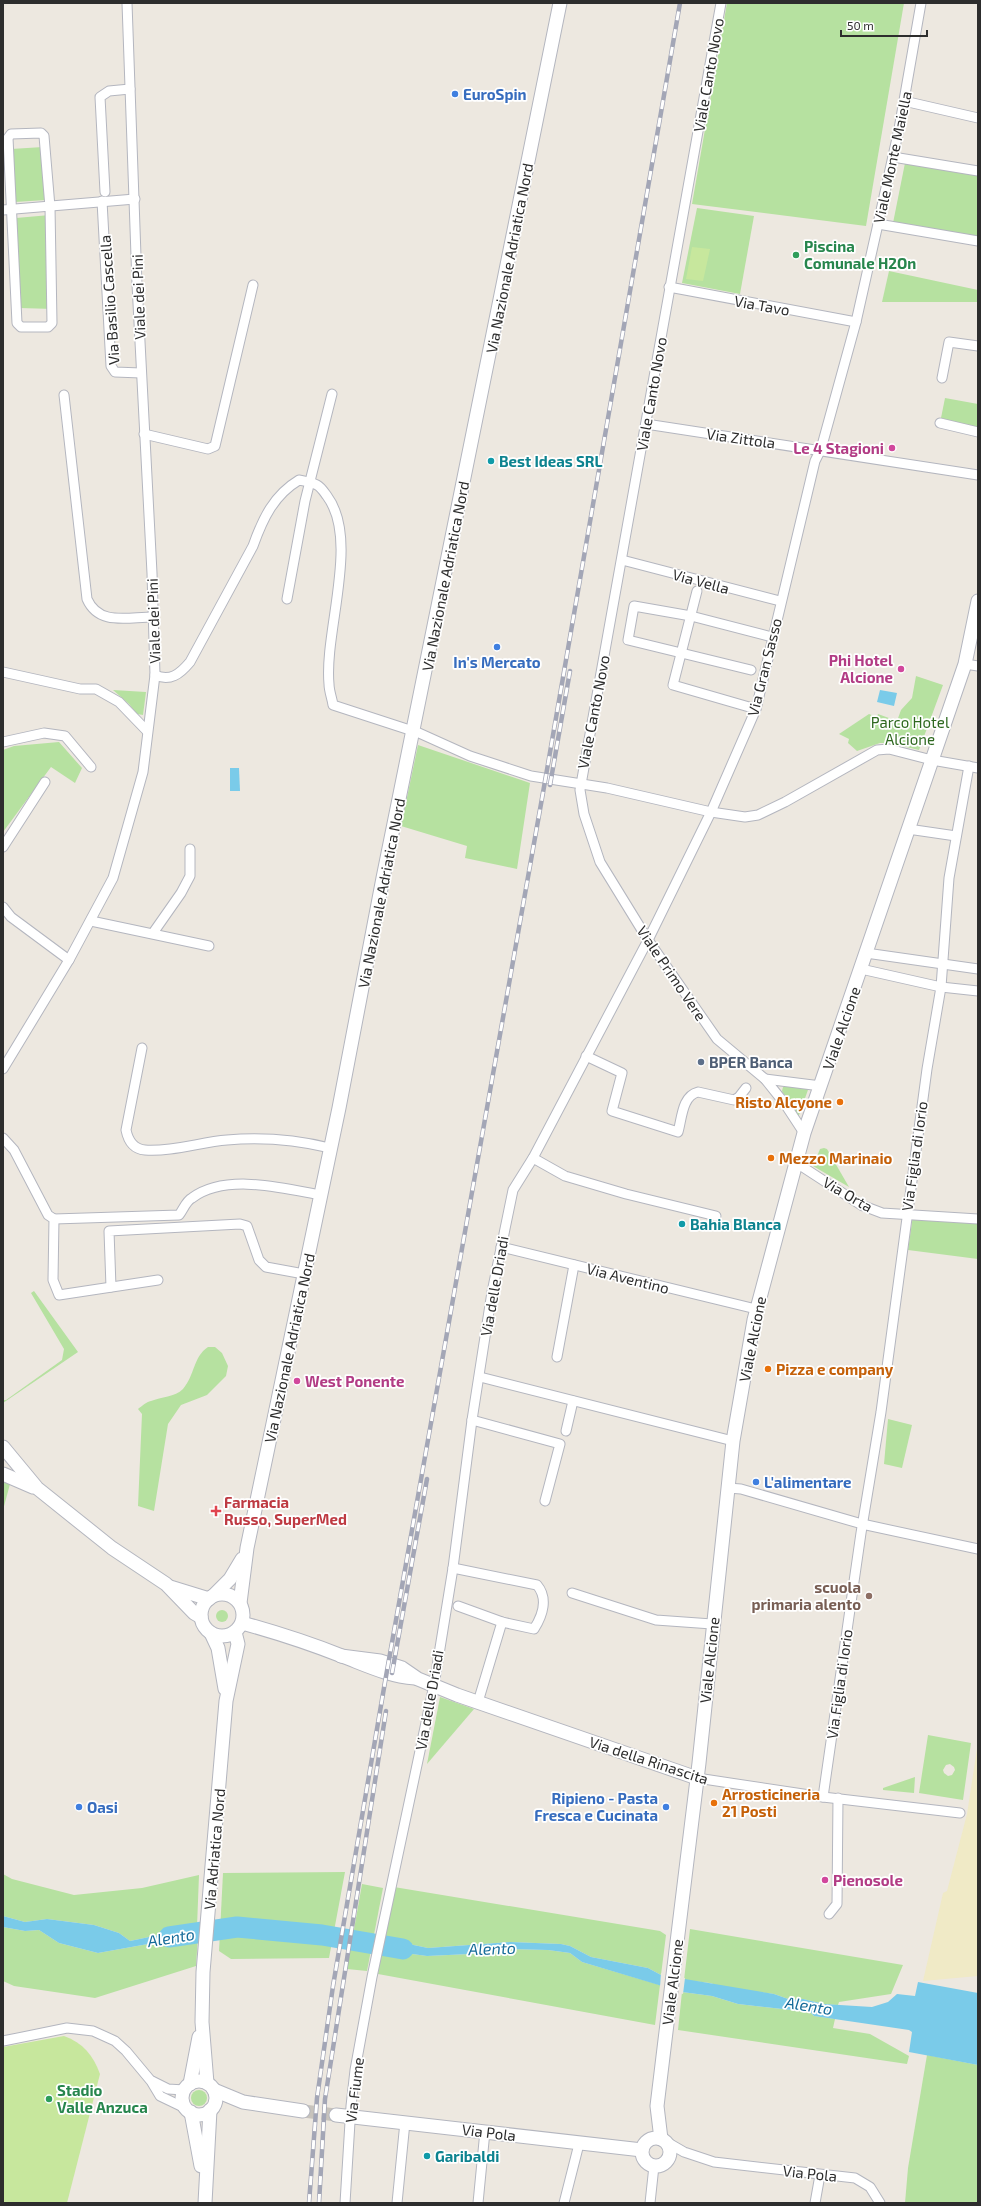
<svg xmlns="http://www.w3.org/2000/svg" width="981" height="2206" font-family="'Exo 2',sans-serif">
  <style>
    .green { fill: #b6e1a0; fill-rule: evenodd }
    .sand { fill: #f0eac6 }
    .pitch { fill: #c7e79d }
    .water { fill: #7acbe9 }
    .pier { fill: #ede8e0 }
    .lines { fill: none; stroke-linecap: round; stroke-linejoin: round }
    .river { stroke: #7acbe9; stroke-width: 21 }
    .secondary-tunnel { stroke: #c7c3bc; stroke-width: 13; stroke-dasharray: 13 6; stroke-linecap: butt }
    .street-casing { stroke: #b4b6bf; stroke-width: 11 }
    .secondary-casing { stroke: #b4b6bf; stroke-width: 15 }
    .street { stroke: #fff; stroke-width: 9 }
    .secondary { stroke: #fff; stroke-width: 13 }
    .rail-casing { stroke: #a3a6b6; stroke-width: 4.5 }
    .rail { stroke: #fff; stroke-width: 3; stroke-dasharray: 9; stroke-linecap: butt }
    .shop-dot { fill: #3f7fe0; stroke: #fff; stroke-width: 1.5 }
    .leisure-dot { fill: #2e9e5b; stroke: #fff; stroke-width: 1.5 }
    .hotel-dot { fill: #d1479c; stroke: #fff; stroke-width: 1.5 }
    .culture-dot { fill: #0f9aa8; stroke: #fff; stroke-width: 1.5 }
    .service-dot { fill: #5c6f8a; stroke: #fff; stroke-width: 1.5 }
    .food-dot { fill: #e8710a; stroke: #fff; stroke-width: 1.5 }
    .health-dot { fill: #e0444e; stroke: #fff; stroke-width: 1.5 }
    .education-dot { fill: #8d6e63; stroke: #fff; stroke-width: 1.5 }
    .labels { text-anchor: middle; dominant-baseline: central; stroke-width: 3.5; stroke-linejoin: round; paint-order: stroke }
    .street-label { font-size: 15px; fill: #2d2d2d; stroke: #fff }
    .shop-label { font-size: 15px; font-weight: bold; fill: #366cbe; stroke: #fff; text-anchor: start }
    .leisure-label { font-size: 15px; font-weight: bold; fill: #27864d; stroke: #fff; text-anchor: start }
    .hotel-label { font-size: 15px; font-weight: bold; fill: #b23c85; stroke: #fff; text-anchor: end }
    .culture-label { font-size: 15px; font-weight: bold; fill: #0d838f; stroke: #fff; text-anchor: start }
    .park-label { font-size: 15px; fill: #2e681f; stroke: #fff }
    .service-label { font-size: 15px; font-weight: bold; fill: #4e5e75; stroke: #fff; text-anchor: start }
    .food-label { font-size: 15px; font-weight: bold; fill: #c56008; stroke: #fff; text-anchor: start }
    .health-label { font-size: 15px; font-weight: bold; fill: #be3a42; stroke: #fff; text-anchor: start }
    .education-label { font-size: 15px; font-weight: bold; fill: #785e54; stroke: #fff; text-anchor: end }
    .water-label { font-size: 16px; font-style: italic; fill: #156b99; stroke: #fff }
  </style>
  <rect width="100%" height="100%" fill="#ede8e0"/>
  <g class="green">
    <path d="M727,3H904L866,226L692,204Z"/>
    <path d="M43,147L46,200L15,202L11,149Z"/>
    <path d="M905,163L978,174V237L893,223Z"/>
    <path d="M697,208L754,216L740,294L682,283Z"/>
    <path d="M50,215L54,309L19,308L16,218Z"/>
    <path d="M889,271L978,290V302H882Z"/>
    <path d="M945,398L978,404V429L941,418Z"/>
    <path d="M916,676L943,685L919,750L889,743H880L857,751L848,743L849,739L839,734L869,714L877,717L878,714L897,721L901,710L912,698Z"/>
    <path d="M113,690L146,692L143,715L137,714L129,704Z"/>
    <path d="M59,742L82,768L75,783L51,767L3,832V750L14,746Z"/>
    <path d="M418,745L530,783L517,869L465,858L467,846L401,826Z"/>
    <path d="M783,1087H809L798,1118L782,1091Z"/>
    <path d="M824,1148L827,1149L849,1187L813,1166L820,1149Z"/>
    <path d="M913,1215L947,1218L949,1222L960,1223L962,1220L978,1221V1259L908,1250Z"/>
    <path d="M34,1291L78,1352L3,1403V1400H6L62,1360L64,1349L31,1293Z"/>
    <path d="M208,1347H215L222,1353L228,1366L226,1376L207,1395L181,1405L168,1424L154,1511L138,1506L142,1414L138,1409C142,1406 146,1402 151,1401C161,1397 175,1397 183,1389C195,1375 193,1357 208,1347Z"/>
    <path d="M888,1419L912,1425L902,1468L884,1464Z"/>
    <path d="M3,1481L10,1484L3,1510Z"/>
    <circle cx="222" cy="1616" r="6"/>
    <path d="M440,1697L474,1709L427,1764Z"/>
    <path d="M928,1735L971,1743L963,1800L919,1793ZM950,1764L954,1767L955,1770L952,1775L948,1776L944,1773L943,1770L946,1765Z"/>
    <path d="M915,1777L914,1793L883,1790V1788Z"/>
    <path d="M345,1872L329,1958L231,1959L219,1951L223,1873Z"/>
    <path d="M3,1874L12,1879L74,1895L142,1888L199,1875L197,1927L130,1941L119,1933L94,1925L47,1919L25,1922L3,1916Z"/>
    <path d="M362,1884L383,1888L367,1971L347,1969Z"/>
    <path d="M394,1887L660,1931L666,1935L661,1975L648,1968L591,1957L570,1946L561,1944L510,1942L428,1948L385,1939Z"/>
    <path d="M3,1927L25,1931L39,1930L59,1943L98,1953L198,1935L196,1966L95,1998L14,1986L3,1981Z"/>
    <path d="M690,1929L903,1965L891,1994L839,2002L838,2005L824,2004L803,1999L791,2000L774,1994L726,1988L710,1983L684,1980Z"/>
    <path d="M508,1949L548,1950L570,1953L582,1962L660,1985L655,2025L378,1974L382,1950L427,1956L470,1954Z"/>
    <path d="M682,1992L712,1996L738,2004L810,2012L814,2016L835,2019L833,2028L870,2034L909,2056L907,2064L678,2030Z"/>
    <path d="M927,2055L978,2065V2203H905L908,2168Z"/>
    <circle cx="199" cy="2098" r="8"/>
  </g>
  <path class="sand" d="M978,1742V1976L923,1981L943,1893L947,1891L967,1814Z"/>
  <g class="pitch">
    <path d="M692,247L710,249L703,281L686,279Z"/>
    <path d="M64,2036C83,2043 93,2055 100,2074L67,2203H3V2047Z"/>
  </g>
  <g class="water">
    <path d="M880,690L897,693L894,706L877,702Z"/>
    <path d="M230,768H239L240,791H230Z"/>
    <path d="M3,1916L25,1922L47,1919L94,1925L119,1933L130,1941L197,1927L198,1935L98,1953L59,1943L39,1930L25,1931L3,1927Z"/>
    <path d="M354,1932L374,1938L372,1948L352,1945Z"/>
    <path d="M385,1939L428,1948L510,1942L561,1944L570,1946L591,1957L648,1968L661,1975L774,1994L791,2000L803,1999L824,2004L872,2007L888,2002L897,1994L915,1996L918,1982L978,1993V2065L909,2052L912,2032L909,2030L814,2016L810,2012L738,2004L712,1996L682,1992L582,1962L570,1953L548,1950L508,1949L470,1954L427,1956L382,1950Z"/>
  </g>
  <path class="pier" d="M661,1973L685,1978L683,1994L660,1987Z"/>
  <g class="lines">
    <path class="river" d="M169,1937L237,1927L322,1935L403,1949"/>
    <path class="secondary-tunnel" d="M303,2111L336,2115"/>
    <defs>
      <g id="street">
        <path d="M721,3L580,790L584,814L600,862L648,940L717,1039L765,1079L785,1104L804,1133"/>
        <path d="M904,101L978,118"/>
        <path d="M41,133L44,136L50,207L52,323L48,327H21L17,323L8,138L11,134Z"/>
        <path d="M893,157L978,171"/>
        <path d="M105,192L100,97L109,91L130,89"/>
        <path d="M102,201L111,366L115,372L141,373"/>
        <path d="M3,210L135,199"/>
        <path d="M878,224L978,241"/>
        <path d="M669,287L856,322"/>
        <path d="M942,378L949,342L978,346"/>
        <path d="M64,395L87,599C99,626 127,617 153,617"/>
        <path d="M940,423L978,432"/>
        <path d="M646,424L978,475"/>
        <path d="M144,434L208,449L215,446L253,285"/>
        <path d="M622,560L780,601"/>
        <path d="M697,591L673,685L756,709"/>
        <path d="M287,599L305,501L332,394"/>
        <path d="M965,664L978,666"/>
        <path d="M751,670L628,640L634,606L691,616L772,637"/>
        <path d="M3,672L80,689H96L119,702L147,731"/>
        <path d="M155,675C170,682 180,674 190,662L253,546C263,518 274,495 299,480C305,481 311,482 317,485C321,487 324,492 327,496C360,540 324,631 329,684C329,691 332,698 333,705L419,733L470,756L531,776L607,788L711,812L745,817L758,815L785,802L877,750L889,749L932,760L978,768"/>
        <path d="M3,742L44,733L65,736L91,767"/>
        <path d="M908,829L956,836"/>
        <path d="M3,847L45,782"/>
        <path d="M3,907L11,917L69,960"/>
        <path d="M91,921L209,946"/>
        <path d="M153,933L181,893L190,876V849"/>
        <path d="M866,953L978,969"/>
        <path d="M861,969L941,987L978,991"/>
        <path d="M142,1048L126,1130C128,1140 133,1149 145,1150C172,1152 201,1142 227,1140C261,1137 297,1140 330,1148"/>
        <path d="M586,1056L622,1073L612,1111L678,1132C682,1118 682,1096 698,1092L734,1100L739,1097L746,1088"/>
        <path d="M3,1069L69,960L113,878L143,772L155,675L152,573L137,284L127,3"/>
        <path d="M765,1079L821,1086"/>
        <path d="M3,1138L14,1150L48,1215L54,1219L53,1280L59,1295L158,1280"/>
        <path d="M533,1158L565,1176L626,1194L716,1216"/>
        <path d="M795,1162L861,1205L882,1213L978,1219"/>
        <path d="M54,1219L179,1215C183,1210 186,1201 192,1198C226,1173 282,1188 320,1195"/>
        <path d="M501,1247L756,1309"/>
        <path d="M111,1287L109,1231L240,1224L247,1226L259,1260L266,1267L304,1274"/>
        <path d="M557,1357L574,1265"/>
        <path d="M480,1377L733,1441"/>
        <path d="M472,1420L560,1444L545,1501"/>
        <path d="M566,1431L573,1401"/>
        <path d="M728,1488L741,1489L862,1524L978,1549"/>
        <path d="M453,1568L537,1585C548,1598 543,1615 534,1629L502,1622L458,1606"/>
        <path d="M572,1593L656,1620L712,1624"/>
        <path d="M478,1702L502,1622"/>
        <path d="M697,1778L823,1797L960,1813"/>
        <path d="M823,1797L861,1533L881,1412L927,1069L941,987L949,878L969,766"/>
        <path d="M829,1914L837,1904L838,1798"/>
        <path d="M3,2041L67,2028L93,2031L115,2041L126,2051L151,2081L160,2096L185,2108"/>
        <path d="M152,2081L168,2089L184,2090"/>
        <path d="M665,2141L684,2152L714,2162L855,2178L870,2187L880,2203"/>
        <path d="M345,2203L351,2106L355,2070L372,1977L434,1685L453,1568L472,1420L492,1292L513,1190L533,1158L648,940L711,812L756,709L815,461L821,449L856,322L878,224L899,129L921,3"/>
        <path d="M397,2203L405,2122"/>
        <path d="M478,2203L485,2131"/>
        <path d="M564,2203L579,2144"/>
        <path d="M650,2203L654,2166"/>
        <path d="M815,2203L820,2175"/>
      </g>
      <g id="secondary">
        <path d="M3,1447L37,1488L112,1548L166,1584L194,1613L201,1617"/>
        <path d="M3,1474L33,1487"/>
        <path d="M170,1587L209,1599"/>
        <circle cx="222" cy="1615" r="21"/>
        <path d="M213,1596L230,1579L242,1559"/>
        <path d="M240,1603L247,1548L339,1108L383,878L560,3"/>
        <path d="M242,1623C275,1632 309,1643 342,1656C366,1665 388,1676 415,1678"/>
        <path d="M211,1633L218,1648L225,1689"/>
        <path d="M341,1656L380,1661L402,1668L418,1679L457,1695L697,1778"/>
        <circle cx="199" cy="2098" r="17"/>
        <path d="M207,2083L202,2022L203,1972L226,1701L238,1644L235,1632"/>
        <path d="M190,2084L199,2037"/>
        <path d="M214,2090L243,2102L303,2111"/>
        <path d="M191,2112L201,2166"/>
        <path d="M336,2115L642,2150"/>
        <circle cx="656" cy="2152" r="14"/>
        <path d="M661,2139L657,2106L665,2040L699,1763L733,1441L754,1320L804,1133L965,664L978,601"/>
        <path d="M205,2203L210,2110"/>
      </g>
    </defs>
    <use href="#street" class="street-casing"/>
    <use href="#secondary" class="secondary-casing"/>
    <use href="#street" class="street"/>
    <use href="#secondary" class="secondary"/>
    <defs>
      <g id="rail">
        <path d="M550,785L570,671"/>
        <path d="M392,1673L427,1479"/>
        <path d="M309,2203L317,2098L333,1986L385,1682L544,787L680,3"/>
        <path d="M319,2203L325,2099L386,1711"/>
      </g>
    </defs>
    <use href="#rail" class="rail-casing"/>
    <use href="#rail" class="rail"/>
  </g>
  <g class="shop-dot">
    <circle cx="455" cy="94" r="4"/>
    <circle cx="497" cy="647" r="4"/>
    <circle cx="756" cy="1482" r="4"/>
    <circle cx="79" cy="1807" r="4"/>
    <circle cx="666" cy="1807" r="4"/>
  </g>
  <g class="leisure-dot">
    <circle cx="796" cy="255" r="4"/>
    <circle cx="49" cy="2099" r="4"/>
  </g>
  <g class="hotel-dot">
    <circle cx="892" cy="448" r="4"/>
    <circle cx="901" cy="669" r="4"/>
    <circle cx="297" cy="1381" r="4"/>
    <circle cx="825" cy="1880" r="4"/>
  </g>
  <g class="culture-dot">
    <circle cx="491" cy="461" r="4"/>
    <circle cx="682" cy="1224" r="4"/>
    <circle cx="427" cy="2156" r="4"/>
  </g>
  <circle class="service-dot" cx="701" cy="1062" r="4"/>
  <g class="food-dot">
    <circle cx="840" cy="1102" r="4"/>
    <circle cx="771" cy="1158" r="4"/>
    <circle cx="768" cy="1369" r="4"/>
    <circle cx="714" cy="1803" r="4"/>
  </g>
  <path class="health-dot" d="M214 1505h4v4h4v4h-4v4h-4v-4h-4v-4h4z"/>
  <circle class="education-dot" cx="869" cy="1596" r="4"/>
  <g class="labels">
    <g class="street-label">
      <text transform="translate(708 75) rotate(-80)">Viale Canto Novo</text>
      <text transform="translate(892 157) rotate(-78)">Viale Monte Maiella</text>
      <text transform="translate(509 258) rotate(-79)">Via Nazionale Adriatica Nord</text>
      <text transform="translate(138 297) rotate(-92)">Viale dei Pini</text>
      <text transform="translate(109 300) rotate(-94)">Via Basilio Cascella</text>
      <text transform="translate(762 305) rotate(10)">Via Tavo</text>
      <text transform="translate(651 394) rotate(-80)">Viale Canto Novo</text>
      <text transform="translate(741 438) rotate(8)">Via Zittola</text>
      <text transform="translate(445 576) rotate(-79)">Via Nazionale Adriatica Nord</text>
      <text transform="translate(701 581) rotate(15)">Via Vella</text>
      <text transform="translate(153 621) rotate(-92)">Viale dei Pini</text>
      <text transform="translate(764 667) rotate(-76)">Via Gran Sasso</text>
      <text transform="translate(593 712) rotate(-79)">Viale Canto Novo</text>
      <text transform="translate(381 893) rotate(-79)">Via Nazionale Adriatica Nord</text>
      <text transform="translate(672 973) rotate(56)">Viale Primo Vere</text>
      <text transform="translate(841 1028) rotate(-71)">Viale Alcione</text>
      <text transform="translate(914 1156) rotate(-82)">Via Figlia di Iorio</text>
      <text transform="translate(848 1194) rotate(30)">Via Orta</text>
      <text transform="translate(628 1278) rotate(14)">Via Aventino</text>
      <text transform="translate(494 1286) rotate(-80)">Via delle Driadi</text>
      <text transform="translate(752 1339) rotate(-79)">Viale Alcione</text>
      <text transform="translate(289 1348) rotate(-78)">Via Nazionale Adriatica Nord</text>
      <text transform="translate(709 1660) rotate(-84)">Viale Alcione</text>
      <text transform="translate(839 1684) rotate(-82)">Via Figlia di Iorio</text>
      <text transform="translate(429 1700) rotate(-80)">Via delle Driadi</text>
      <text transform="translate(649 1760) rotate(18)">Via della Rinascita</text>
      <text transform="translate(214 1849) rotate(-85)">Via Adriatica Nord</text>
      <text transform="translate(672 1982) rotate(-83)">Viale Alcione</text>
      <text transform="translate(354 2090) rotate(-83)">Via Fiume</text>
      <text transform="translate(489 2132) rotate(7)">Via Pola</text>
      <text transform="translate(810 2173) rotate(6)">Via Pola</text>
    </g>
    <g class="shop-label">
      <text x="463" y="94">EuroSpin</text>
      <text x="497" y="662" text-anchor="middle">In's Mercato</text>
      <text x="764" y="1482">L'alimentare</text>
      <text x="658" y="1798" text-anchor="end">Ripieno - Pasta<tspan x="658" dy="17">Fresca e Cucinata</tspan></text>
      <text x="87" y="1807">Oasi</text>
    </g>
    <g class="leisure-label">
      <text x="804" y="246">Piscina<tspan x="804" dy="17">Comunale H2On</tspan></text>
      <text x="57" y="2090">Stadio<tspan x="57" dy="17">Valle Anzuca</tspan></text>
    </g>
    <g class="hotel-label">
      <text x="884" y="448">Le 4 Stagioni</text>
      <text x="893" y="660">Phi Hotel<tspan x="893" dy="17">Alcione</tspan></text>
      <text x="305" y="1381" text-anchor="start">West Ponente</text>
      <text x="833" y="1880" text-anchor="start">Pienosole</text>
    </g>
    <g class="culture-label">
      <text x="499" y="461">Best Ideas SRL</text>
      <text x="690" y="1224">Bahia Blanca</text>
      <text x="435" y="2156">Garibaldi</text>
    </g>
    <g class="park-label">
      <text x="910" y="722">Parco Hotel<tspan x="910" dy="17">Alcione</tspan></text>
    </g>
    <g class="service-label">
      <text x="709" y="1062">BPER Banca</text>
    </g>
    <g class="food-label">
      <text x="832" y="1102" text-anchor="end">Risto Alcyone</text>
      <text x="779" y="1158">Mezzo Marinaio</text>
      <text x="776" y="1369">Pizza e company</text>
      <text x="722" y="1794">Arrosticineria<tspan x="722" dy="17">21 Posti</tspan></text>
    </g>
    <g class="health-label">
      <text x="224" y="1502">Farmacia<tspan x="224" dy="17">Russo, SuperMed</tspan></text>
    </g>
    <g class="education-label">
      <text x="861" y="1587">scuola<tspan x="861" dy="17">primaria alento</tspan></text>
    </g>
    <g class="water-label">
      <text transform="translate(171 1937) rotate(-9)">Alento</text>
      <text transform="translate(492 1948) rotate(-2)">Alento</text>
      <text transform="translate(809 2005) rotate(9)">Alento</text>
    </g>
  </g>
  <rect width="981" height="2206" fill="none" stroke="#2d2d2d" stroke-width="8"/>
  <path d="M841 30v6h86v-6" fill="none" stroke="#2d2d2d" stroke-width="2"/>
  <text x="847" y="30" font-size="12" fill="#2d2d2d" stroke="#ffffff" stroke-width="3" paint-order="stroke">50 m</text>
</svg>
